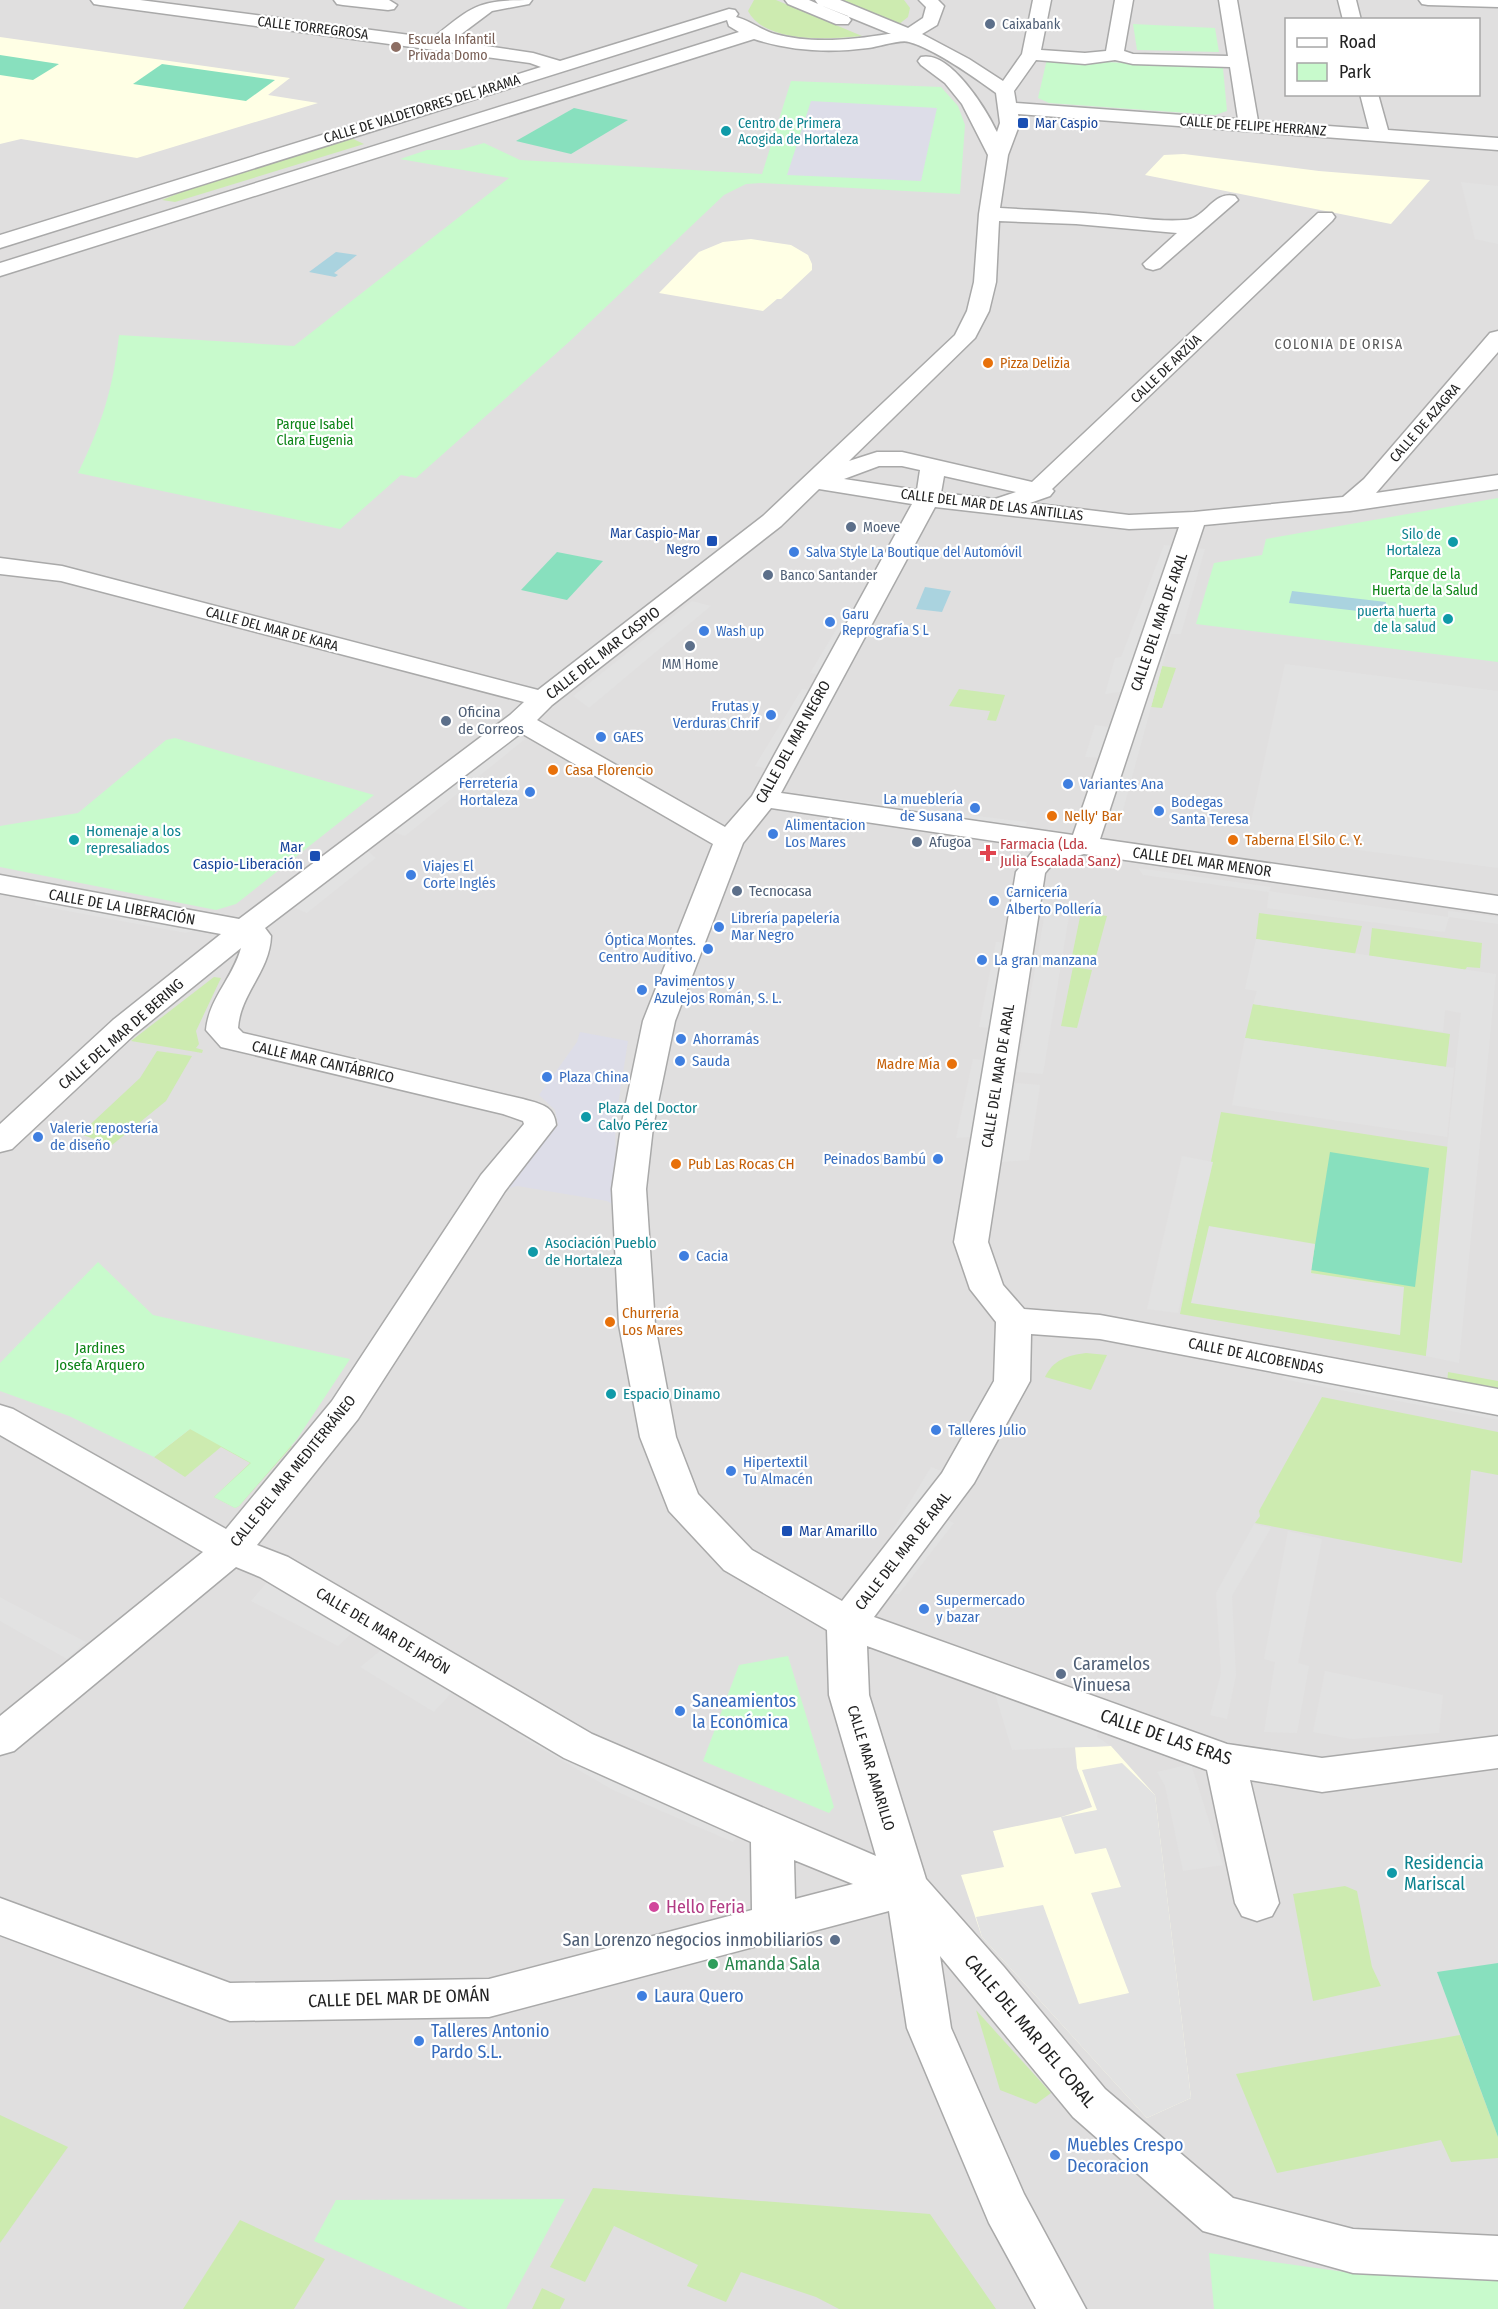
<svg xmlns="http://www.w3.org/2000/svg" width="1498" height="2309" font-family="'Fira Sans Condensed',sans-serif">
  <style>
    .residential { fill: #e0dfdf; fill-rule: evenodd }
    .education { fill: #ffffe5 }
    .grass { fill: #cdebb0 }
    .park { fill: #c8facc }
    .pitch { fill: #88e0be }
    .parking { fill: #e2e2e2 }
    .plaza { fill: #dddde8 }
    .water { fill: #aad3df }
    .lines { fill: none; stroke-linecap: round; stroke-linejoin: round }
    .minor-casing { stroke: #a9a9a9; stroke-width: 3 }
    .minor { fill: #fff; fill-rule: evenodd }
    .service-dot { fill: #5c6f8a; stroke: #fff; stroke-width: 2 }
    .education-dot { fill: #8d6e63; stroke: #fff; stroke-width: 2 }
    .transit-dot { fill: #1a4fb4; stroke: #fff; stroke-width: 2 }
    .culture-dot { fill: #0f9aa8; stroke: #fff; stroke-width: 2 }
    .food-dot { fill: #e8710a; stroke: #fff; stroke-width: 2 }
    .shop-dot { fill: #3f7fe0; stroke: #fff; stroke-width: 2 }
    .health-dot { fill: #e0444e; stroke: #fff; stroke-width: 2 }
    .hotel-dot { fill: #d1479c; stroke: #fff; stroke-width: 2 }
    .leisure-dot { fill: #2e9e5b; stroke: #fff; stroke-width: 2 }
    .labels { text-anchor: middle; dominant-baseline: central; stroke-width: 4.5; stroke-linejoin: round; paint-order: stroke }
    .far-service-label { font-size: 14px; fill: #4e5e75; stroke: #fff; text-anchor: start }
    .far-street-label { font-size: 14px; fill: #222; stroke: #fff }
    .far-education-label { font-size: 14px; fill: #785e54; stroke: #fff; text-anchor: start }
    .far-culture-label { font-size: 14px; fill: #0d838f; stroke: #fff; text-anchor: end }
    .far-transit-label { font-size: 14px; fill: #164399; stroke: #fff; text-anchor: start }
    .far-neighbourhood-label { font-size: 14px; letter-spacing: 1.5px; fill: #555; stroke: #fff }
    .far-food-label { font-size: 14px; fill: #c56008; stroke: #fff; text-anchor: start }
    .far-park-label { font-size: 14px; fill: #0c8416; stroke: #fff }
    .far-shop-label { font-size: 14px; fill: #366cbe; stroke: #fff; text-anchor: start }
    .street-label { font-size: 15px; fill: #222; stroke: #fff }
    .shop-label { font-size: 15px; fill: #366cbe; stroke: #fff; text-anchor: start }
    .service-label { font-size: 15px; fill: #4e5e75; stroke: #fff; text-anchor: start }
    .food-label { font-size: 15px; fill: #c56008; stroke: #fff; text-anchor: start }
    .culture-label { font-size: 15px; fill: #0d838f; stroke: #fff; text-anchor: start }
    .health-label { font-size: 15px; fill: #be3a42; stroke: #fff; text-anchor: start }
    .transit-label { font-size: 15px; fill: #164399; stroke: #fff; text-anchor: end }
    .park-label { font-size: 15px; fill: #0c8416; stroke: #fff }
    .near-service-label { font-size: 18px; fill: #4e5e75; stroke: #fff; text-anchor: start }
    .near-shop-label { font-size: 18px; fill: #366cbe; stroke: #fff; text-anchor: start }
    .near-street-label { font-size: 18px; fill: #222; stroke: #fff }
    .near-culture-label { font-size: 18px; fill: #0d838f; stroke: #fff; text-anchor: start }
    .near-hotel-label { font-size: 18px; fill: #b23c85; stroke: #fff; text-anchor: start }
    .near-leisure-label { font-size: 18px; fill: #27864d; stroke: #fff; text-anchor: start }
  </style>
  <rect width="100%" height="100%" fill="#f2efe9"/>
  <path class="residential" d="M0,0H1498V2309H0ZM1286,20H1478V94H1286Z"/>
  <g class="education">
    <path d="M0,37L290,78L268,95L318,103L137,158L21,139L0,144Z"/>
    <path d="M1184,154L1319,171L1430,180L1391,224L1145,175L1164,155Z"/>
    <path d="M751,239L791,245L808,255L812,264V270L781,299H777L763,311L659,293L699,252L723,242Z"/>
    <path d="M1111,1746L1155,1795L1191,2098L1147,2118L982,1937L961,1875L1004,1867L993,1831L1061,1817L1092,1807L1077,1768L1075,1747Z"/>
  </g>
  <g class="grass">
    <path d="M754,0H776L862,36C831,39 765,44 748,11Z"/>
    <path d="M837,0H904L910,8L908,17L898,25Z"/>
    <path d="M351,138L364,144L175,202L162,200L196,186Z"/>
    <path d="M1162,666L1176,668L1162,708L1151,707Z"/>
    <path d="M959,689L1005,695L996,721L987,720L990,711L949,706Z"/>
    <path d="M1081,912L1107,916L1094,964L1071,961Z"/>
    <path d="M1259,913L1362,926L1355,954L1256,939Z"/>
    <path d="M1372,928L1482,943L1480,968L1467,967L1465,970L1369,956Z"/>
    <path d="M1073,967L1092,970L1077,1028L1061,1026Z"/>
    <path d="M214,977L221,978L196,1031L199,1044L196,1048L203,1050L202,1053L131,1041Z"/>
    <path d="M1253,1004L1450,1034L1446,1067L1245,1038Z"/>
    <path d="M157,1051L192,1056L166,1101L112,1145L80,1134L140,1078Z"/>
    <path d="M1221,1112L1449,1147L1426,1356L1180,1314Z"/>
    <path d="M1086,1353L1107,1355L1091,1390L1045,1377C1053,1360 1068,1355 1086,1353Z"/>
    <path d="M1448,1372L1498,1381V1392L1447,1383Z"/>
    <path d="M1322,1397L1498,1432V1475L1471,1470L1462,1563L1255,1523L1260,1516L1259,1511Z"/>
    <path d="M190,1429L292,1446L239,1506L235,1508L214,1497L250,1463L221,1447L185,1477L154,1457Z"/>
    <path d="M1345,1886L1357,1891L1372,1967L1381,1986L1313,2001L1293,1894Z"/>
    <path d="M976,2010L1051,2093L1036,2104L1000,2090Z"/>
    <path d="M1460,2035L1498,2137V2158L1451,2162L1441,2140L1277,2173L1236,2074Z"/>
    <path d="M0,2115L68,2147L0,2243Z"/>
    <path d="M593,2188L930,2214L996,2309H839L816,2297L741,2272L726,2302L687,2286L698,2265L614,2226L585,2282L550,2267Z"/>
    <path d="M240,2220L325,2259L294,2309H183Z"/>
    <path d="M542,2288L565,2299L560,2309H532Z"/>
  </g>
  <g class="park">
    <path d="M1133,24L1215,28L1219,52L1137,50Z"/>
    <path d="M1047,59L1223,68L1227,111L1215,115L1049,103L1038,98Z"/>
    <path d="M791,81L941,87L958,106L965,125L960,194L761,183L746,184L724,195L570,341L416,478L401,475L340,529L78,473C102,424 113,389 119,335L294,346L509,178L400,159L427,150H459L484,143L520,160L762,174Z"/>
    <path d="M1498,498V662L1196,624L1214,563L1262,555L1266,539Z"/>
    <path d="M175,738L374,795L236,904L216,910L0,867V826L78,813L166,740Z"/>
    <path d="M98,1262L153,1315L350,1359L297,1439L239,1506L235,1508L214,1497L251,1463L190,1429L154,1457L69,1416L0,1391V1363Z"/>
    <path d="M788,1656L834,1807L829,1813L703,1761L739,1665Z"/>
    <path d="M565,2199L506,2309H468L314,2241L336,2200Z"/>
    <path d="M1209,2253L1359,2274L1498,2281V2309H1214Z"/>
  </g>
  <g class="pitch">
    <path d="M0,55L59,64L33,80L0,75Z"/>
    <path d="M162,64L275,80L246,101L133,84Z"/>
    <path d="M574,108L628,120L571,154L516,141Z"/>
    <path d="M557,552L603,561L567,600L521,590Z"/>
    <path d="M1330,1152L1429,1168L1415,1287L1311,1270Z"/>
    <path d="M1498,1963V2137L1437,1972Z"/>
  </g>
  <g class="parking">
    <path d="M1461,182L1498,186V244L1475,239Z"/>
    <path d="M1164,545L1175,546L1133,656H1138L1127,691L1105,694L1115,658L1121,657Z"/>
    <path d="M1195,548L1205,549L1181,634H1171L1120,821L1109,820L1162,634L1171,633Z"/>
    <path d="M692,601L711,606L589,708L573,696Z"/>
    <path d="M842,620L851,621L820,675L810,673Z"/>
    <path d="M1285,664L1498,691V868L1248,836Z"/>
    <path d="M802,689L811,690L765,768L755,766Z"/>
    <path d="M1095,725L1116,728L1107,758L1085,757Z"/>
    <path d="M512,735L525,739L405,836L384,829Z"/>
    <path d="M816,796L1027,822L1023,834L812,805Z"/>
    <path d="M364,847L376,858L307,913L290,906Z"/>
    <path d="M1138,868L1271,887L1269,891L1448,917V911L1498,917V924L1449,917L1445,932L1267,908L1269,892L1143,875Z"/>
    <path d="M1037,896L1069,916L1043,1074L1017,1072L1045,912L1035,904Z"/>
    <path d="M36,898L194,930L186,933L35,905Z"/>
    <path d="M1256,939L1496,974L1459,1363L1426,1356L1461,1013L1445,1010L1443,1032L1253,1004L1257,991L1245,989Z"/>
    <path d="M996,942L1017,943L1003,1029L979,1027Z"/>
    <path d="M1245,1038L1454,1068L1447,1137L1232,1105Z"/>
    <path d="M973,1059L993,1061L983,1136L956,1138Z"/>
    <path d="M1016,1083L1040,1085L1029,1160L1001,1162Z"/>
    <path d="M1182,1156L1213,1162L1178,1313L1147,1309Z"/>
    <path d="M1209,1226L1315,1244L1311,1273L1404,1287L1400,1335L1191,1303Z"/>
    <path d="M1285,1370L1498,1410V1420L1282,1379Z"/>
    <path d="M931,1467L942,1471L906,1536L891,1533Z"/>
    <path d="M944,1518L954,1523L899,1594L885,1593Z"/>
    <path d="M1254,1524L1271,1528L1232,1596L1236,1675L1227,1719L1210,1715L1221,1673L1216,1593Z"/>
    <path d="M1288,1531L1322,1539L1298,1663L1309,1666L1297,1733L1264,1732L1275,1662L1264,1659Z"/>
    <path d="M269,1580L358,1627L338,1646L251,1601Z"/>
    <path d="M0,1597L9,1602L86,1642L67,1659L0,1621Z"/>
    <path d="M391,1642L458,1686L434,1712L360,1667Z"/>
    <path d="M1325,1671L1443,1695L1439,1733L1351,1739L1313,1732Z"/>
    <path d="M994,1690L1099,1725L1097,1737L1111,1746L1012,1750Z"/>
    <path d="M527,1725L741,1831L733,1842L613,1790L518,1735Z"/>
    <path d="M1122,1763L1155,1795L1191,2098L1147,2118L982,1937L976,1917L1043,1905L1079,2004L1129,1993L1091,1893L1121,1887L1106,1848L1075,1854L1061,1817L1097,1810L1082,1770Z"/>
    <path d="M1191,1764L1223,1865L1183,1871L1165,1786L1157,1772Z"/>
  </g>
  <g class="plaza">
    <path d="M811,101L937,108L921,181L787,175Z"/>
    <path d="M580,1032L628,1041L615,1124L617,1198L614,1205L607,1201L517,1186L503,1190L558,1125L555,1110L539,1095L577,1042Z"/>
  </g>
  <g class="water">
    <path d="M336,252L357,255L334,273L338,275L335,277L309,272Z"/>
    <path d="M925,587L951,591L942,612L916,609Z"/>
    <path d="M1292,591L1386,602L1384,614L1289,603Z"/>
  </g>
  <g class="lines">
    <defs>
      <g id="minor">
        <path d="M91,0H140L433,38C473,5 479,0 532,0L529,4L492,11L452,41L533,53L560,61L729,9L735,10L738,14L736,17C749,20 761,30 775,34C811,44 851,40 888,34H891L820,5L848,16L851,20L848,24H836L788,4L785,0H809L818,4L815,0H840L908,28L923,18L926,7L919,0H938L944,6L937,25L922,34L969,59L1003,81L1022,54L1033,0H1051L1041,50L1085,53L1106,51L1115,0H1133L1124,51L1133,54L1228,56L1219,0H1237L1258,121L1369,129L1360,94H1378L1388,130L1498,138V150L1018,114L1020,123L1008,155L1000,208C1032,210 1065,211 1097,214C1126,216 1156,222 1184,220C1205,220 1213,190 1235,196L1238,200L1160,268L1153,270L1146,268L1143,264L1177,233L1076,224L999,221L996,282L989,311L975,338L849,461L877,452H902L1032,482L1318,213H1332L1335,217L1332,221L1052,489L1054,491L1050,496L1030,503L1129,515L1194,512L1343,497L1364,479L1490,333L1498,331V352L1376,493L1498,475V489L1350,511L1204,525L1100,839L1498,896V914L1084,854L1054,862L1045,873L988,1242L1003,1285L1024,1309L1100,1315L1498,1389V1415L1100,1339L1031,1334L1030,1381L974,1483L874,1617L1227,1744L1322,1758L1498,1736V1768L1322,1792L1250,1780L1279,1903L1272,1916L1257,1921L1242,1916L1235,1903L1207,1770L867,1646L869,1695L926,1879L1004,1967L1105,2089L1233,2198L1353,2229L1498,2236V2280L1353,2273L1203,2231L1073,2117L940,1956L951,2028L1024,2194L1086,2309H1036L989,2223L907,2028L889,1911L489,2017L230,2021L0,1935V1898L230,1983L489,1979L752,1910L751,1842L564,1758L260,1577L236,1567L14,1751L0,1755V1716L203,1552L0,1435V1405L13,1409L226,1529L332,1401L481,1175L524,1124L523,1121L503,1114L221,1047L206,1030C209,998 233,978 241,948L135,1034L12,1149L0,1152V1124L113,1020L221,934L0,893V875L239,919L510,715L524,702L61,581L0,574V558L62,566L538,690L763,516L955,335L967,311L974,282L979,214L988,155L962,104L945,83L921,65L918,61L921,57C950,50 986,109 997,132L1000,123L996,93C974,77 935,49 909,42C901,39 878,47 868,48C830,53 790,51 754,39L0,276V263L739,32L729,26L727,20L0,248V235L541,67L530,63L100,5L94,4ZM1036,60L1085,64L1115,60L1133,64L1230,67L1238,119L1016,103L1014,91ZM879,466H902L920,470L917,490L844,479ZM944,476L1016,492L995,499L941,493ZM819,489L912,504L752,796L725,827L537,720L552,705L781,526ZM935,507L1129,529L1179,527L1073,835L781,793ZM521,733L713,844L643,1021L621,1127L612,1189L619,1325L640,1437L669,1511L724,1570L827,1630L829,1695L876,1856L592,1734L288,1557L257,1545L358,1419L505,1191L556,1125C554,1105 540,1104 523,1099L243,1033L238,1028C240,994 270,971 271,936L265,928ZM771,808L1042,848L1034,850L1016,872L954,1242L970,1289L996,1322L994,1381L942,1473L842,1601L752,1550L698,1494L676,1437L655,1325L646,1189L653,1127L675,1021L743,843ZM794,1860L853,1884L795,1899Z"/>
        <path d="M334,0H389L397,5L394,9L388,10L343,5L337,4Z"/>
        <path d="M1338,0H1356L1361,20H1343Z"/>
        <path d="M1419,0H1498V7L1428,5L1422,4Z"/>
      </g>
    </defs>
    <use href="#minor" class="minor-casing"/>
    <use href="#minor" class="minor"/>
  </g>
  <g class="service-dot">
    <circle cx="990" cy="24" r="6"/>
    <circle cx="851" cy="527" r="6"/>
    <circle cx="768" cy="575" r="6"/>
    <circle cx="690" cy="646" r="6"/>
    <circle cx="446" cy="721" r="6"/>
    <circle cx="917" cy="842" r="6"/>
    <circle cx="737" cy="891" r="6"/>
    <circle cx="1061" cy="1674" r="6"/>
    <circle cx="835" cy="1940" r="6"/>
  </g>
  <circle class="education-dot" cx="396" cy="47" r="6"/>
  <g class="transit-dot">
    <rect x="1017" y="117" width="12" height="12" rx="3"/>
    <rect x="706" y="535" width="12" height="12" rx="3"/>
    <rect x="309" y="850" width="12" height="12" rx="3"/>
    <rect x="781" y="1525" width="12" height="12" rx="3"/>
  </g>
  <g class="culture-dot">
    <circle cx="726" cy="131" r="6"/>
    <circle cx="1453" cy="542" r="6"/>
    <circle cx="1448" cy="619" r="6"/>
    <circle cx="74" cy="840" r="6"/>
    <circle cx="586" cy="1117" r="6"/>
    <circle cx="533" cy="1252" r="6"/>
    <circle cx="611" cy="1394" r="6"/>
    <circle cx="1392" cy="1873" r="6"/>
  </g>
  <g class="food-dot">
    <circle cx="988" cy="363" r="6"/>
    <circle cx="553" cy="770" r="6"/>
    <circle cx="1052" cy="816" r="6"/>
    <circle cx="1233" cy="840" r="6"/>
    <circle cx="952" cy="1064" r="6"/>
    <circle cx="676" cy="1164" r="6"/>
    <circle cx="610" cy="1322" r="6"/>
  </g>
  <g class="shop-dot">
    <circle cx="794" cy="552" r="6"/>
    <circle cx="830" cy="622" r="6"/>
    <circle cx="704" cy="631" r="6"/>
    <circle cx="771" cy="715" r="6"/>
    <circle cx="601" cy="737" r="6"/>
    <circle cx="1068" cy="784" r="6"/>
    <circle cx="530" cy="792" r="6"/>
    <circle cx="975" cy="808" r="6"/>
    <circle cx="1159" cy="811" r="6"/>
    <circle cx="773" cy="834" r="6"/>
    <circle cx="411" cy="875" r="6"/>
    <circle cx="994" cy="901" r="6"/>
    <circle cx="719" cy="927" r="6"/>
    <circle cx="708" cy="949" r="6"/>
    <circle cx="982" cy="960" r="6"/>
    <circle cx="642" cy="990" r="6"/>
    <circle cx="681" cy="1039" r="6"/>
    <circle cx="680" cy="1061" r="6"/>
    <circle cx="547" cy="1077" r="6"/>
    <circle cx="38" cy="1137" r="6"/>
    <circle cx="938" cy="1159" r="6"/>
    <circle cx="684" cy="1256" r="6"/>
    <circle cx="936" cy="1430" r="6"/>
    <circle cx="731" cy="1471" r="6"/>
    <circle cx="924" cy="1609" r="6"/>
    <circle cx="680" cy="1711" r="6"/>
    <circle cx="642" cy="1996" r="6"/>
    <circle cx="419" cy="2041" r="6"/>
    <circle cx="1055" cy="2155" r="6"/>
  </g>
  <path class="health-dot" d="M985 844h6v6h6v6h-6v6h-6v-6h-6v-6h6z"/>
  <circle class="hotel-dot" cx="654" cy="1907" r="6"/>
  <circle class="leisure-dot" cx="713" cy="1964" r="6"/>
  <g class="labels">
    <g class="far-service-label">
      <text x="1002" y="24">Caixabank</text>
      <text x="863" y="527">Moeve</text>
      <text x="780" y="575">Banco Santander</text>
      <text x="690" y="664" text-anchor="middle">MM Home</text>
    </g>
    <g class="far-street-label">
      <text transform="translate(313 28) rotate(7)">CALLE TORREGROSA</text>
      <text transform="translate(422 109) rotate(-17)">CALLE DE VALDETORRES DEL JARAMA</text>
      <text transform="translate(1253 126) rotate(4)">CALLE DE FELIPE HERRANZ</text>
      <text transform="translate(1166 369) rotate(-44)">CALLE DE ARZÚA</text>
      <text transform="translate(1425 423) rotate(-49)">CALLE DE AZAGRA</text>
      <text transform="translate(992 505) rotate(7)">CALLE DEL MAR DE LAS ANTILLAS</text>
      <text transform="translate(272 629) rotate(15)">CALLE DEL MAR DE KARA</text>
    </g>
    <g class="far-education-label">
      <text x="408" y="39">Escuela Infantil<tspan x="408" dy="16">Privada Domo</tspan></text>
    </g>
    <g class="far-culture-label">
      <text x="738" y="123" text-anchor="start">Centro de Primera<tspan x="738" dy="16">Acogida de Hortaleza</tspan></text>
      <text x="1441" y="534">Silo de<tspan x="1441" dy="16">Hortaleza</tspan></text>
      <text x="1436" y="611">puerta huerta<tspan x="1436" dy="16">de la salud</tspan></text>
    </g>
    <g class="far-transit-label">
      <text x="1035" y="123">Mar Caspio</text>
      <text x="700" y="533" text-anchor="end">Mar Caspio-Mar<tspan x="700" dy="16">Negro</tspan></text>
    </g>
    <g class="far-neighbourhood-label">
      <text x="1339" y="344">COLONIA DE ORISA</text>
    </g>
    <g class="far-food-label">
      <text x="1000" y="363">Pizza Delizia</text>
    </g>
    <g class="far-park-label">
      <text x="315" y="424">Parque Isabel<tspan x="315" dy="16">Clara Eugenia</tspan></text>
      <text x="1425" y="574">Parque de la<tspan x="1425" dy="16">Huerta de la Salud</tspan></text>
    </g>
    <g class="far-shop-label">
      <text x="806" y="552">Salva Style La Boutique del Automóvil</text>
      <text x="842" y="614">Garu<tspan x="842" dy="16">Reprografía S L</tspan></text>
      <text x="716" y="631">Wash up</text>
    </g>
    <g class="street-label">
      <text transform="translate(1159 622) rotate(-71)">CALLE DEL MAR DE ARAL</text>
      <text transform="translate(603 653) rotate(-38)">CALLE DEL MAR CASPIO</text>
      <text transform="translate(793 742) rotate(-61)">CALLE DEL MAR NEGRO</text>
      <text transform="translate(1202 862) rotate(8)">CALLE DEL MAR MENOR</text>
      <text transform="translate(122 907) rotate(10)">CALLE DE LA LIBERACIÓN</text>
      <text transform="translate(121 1034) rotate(-41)">CALLE DEL MAR DE BERING</text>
      <text transform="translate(323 1062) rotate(13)">CALLE MAR CANTÁBRICO</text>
      <text transform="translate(998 1076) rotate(-81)">CALLE DEL MAR DE ARAL</text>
      <text transform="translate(1256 1356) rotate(11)">CALLE DE ALCOBENDAS</text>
      <text transform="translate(293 1471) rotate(-51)">CALLE DEL MAR MEDITERRÁNEO</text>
      <text transform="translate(903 1551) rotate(-52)">CALLE DEL MAR DE ARAL</text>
      <text transform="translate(383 1631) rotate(31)">CALLE DEL MAR DE JAPÓN</text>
      <text transform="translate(871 1768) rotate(73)">CALLE MAR AMARILLO</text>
    </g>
    <g class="shop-label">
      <text x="759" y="706" text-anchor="end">Frutas y<tspan x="759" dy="17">Verduras Chrif</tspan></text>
      <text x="613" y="737">GAES</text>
      <text x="518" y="783" text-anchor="end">Ferretería<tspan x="518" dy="17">Hortaleza</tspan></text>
      <text x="1080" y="784">Variantes Ana</text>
      <text x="963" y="799" text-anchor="end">La mueblería<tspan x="963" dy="17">de Susana</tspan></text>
      <text x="1171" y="802">Bodegas<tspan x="1171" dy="17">Santa Teresa</tspan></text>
      <text x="785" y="825">Alimentacion<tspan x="785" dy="17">Los Mares</tspan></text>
      <text x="423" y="866">Viajes El<tspan x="423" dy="17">Corte Inglés</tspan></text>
      <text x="1006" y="892">Carnicería<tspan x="1006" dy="17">Alberto Pollería</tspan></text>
      <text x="731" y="918">Librería papelería<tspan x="731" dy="17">Mar Negro</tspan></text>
      <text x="696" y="940" text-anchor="end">Óptica Montes.<tspan x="696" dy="17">Centro Auditivo.</tspan></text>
      <text x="994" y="960">La gran manzana</text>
      <text x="654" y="981">Pavimentos y<tspan x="654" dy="17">Azulejos Román, S. L.</tspan></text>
      <text x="693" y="1039">Ahorramás</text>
      <text x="692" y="1061">Sauda</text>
      <text x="559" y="1077">Plaza China</text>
      <text x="50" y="1128">Valerie repostería<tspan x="50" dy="17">de diseño</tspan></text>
      <text x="926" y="1159" text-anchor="end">Peinados Bambú</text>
      <text x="696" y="1256">Cacia</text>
      <text x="948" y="1430">Talleres Julio</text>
      <text x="743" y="1462">Hipertextil<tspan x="743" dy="17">Tu Almacén</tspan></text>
      <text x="936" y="1600">Supermercado<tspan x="936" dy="17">y bazar</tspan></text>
    </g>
    <g class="service-label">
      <text x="458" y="712">Oficina<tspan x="458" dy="17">de Correos</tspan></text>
      <text x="929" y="842">Afugoa</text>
      <text x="749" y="891">Tecnocasa</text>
    </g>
    <g class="food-label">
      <text x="565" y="770">Casa Florencio</text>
      <text x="1064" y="816">Nelly' Bar</text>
      <text x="1245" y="840">Taberna El Silo C. Y.</text>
      <text x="940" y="1064" text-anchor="end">Madre Mía</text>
      <text x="688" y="1164">Pub Las Rocas CH</text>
      <text x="622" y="1313">Churrería<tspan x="622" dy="17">Los Mares</tspan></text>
    </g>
    <g class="culture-label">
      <text x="86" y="831">Homenaje a los<tspan x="86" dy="17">represaliados</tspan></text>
      <text x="598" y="1108">Plaza del Doctor<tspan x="598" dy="17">Calvo Pérez</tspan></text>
      <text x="545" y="1243">Asociación Pueblo<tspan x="545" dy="17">de Hortaleza</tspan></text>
      <text x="623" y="1394">Espacio Dinamo</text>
    </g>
    <g class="health-label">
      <text x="1000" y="844">Farmacia (Lda.<tspan x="1000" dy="17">Julia Escalada Sanz)</tspan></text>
    </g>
    <g class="transit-label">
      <text x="303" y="847">Mar<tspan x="303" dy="17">Caspio-Liberación</tspan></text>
      <text x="799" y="1531" text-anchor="start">Mar Amarillo</text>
    </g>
    <g class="park-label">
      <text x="100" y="1348">Jardines<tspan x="100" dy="17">Josefa Arquero</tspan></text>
    </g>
    <g class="near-service-label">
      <text x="1073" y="1664">Caramelos<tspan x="1073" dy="21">Vinuesa</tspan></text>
      <text x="823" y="1940" text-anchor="end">San Lorenzo negocios inmobiliarios</text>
    </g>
    <g class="near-shop-label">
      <text x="692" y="1701">Saneamientos<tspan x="692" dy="21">la Económica</tspan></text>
      <text x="654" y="1996">Laura Quero</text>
      <text x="431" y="2031">Talleres Antonio<tspan x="431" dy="21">Pardo S.L.</tspan></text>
      <text x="1067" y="2145">Muebles Crespo<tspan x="1067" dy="21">Decoracion</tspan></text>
    </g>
    <g class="near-street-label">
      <text transform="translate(1166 1737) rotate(19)">CALLE DE LAS ERAS</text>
      <text transform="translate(399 1998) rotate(-2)">CALLE DEL MAR DE OMÁN</text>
      <text transform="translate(1030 2031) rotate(50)">CALLE DEL MAR DEL CORAL</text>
    </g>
    <g class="near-culture-label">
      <text x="1404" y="1863">Residencia<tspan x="1404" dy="21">Mariscal</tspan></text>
    </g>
    <g class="near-hotel-label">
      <text x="666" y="1907">Hello Feria</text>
    </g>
    <g class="near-leisure-label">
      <text x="725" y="1964">Amanda Sala</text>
    </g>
  </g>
  <rect x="1285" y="18" width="195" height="78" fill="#ffffff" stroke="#a7a7a7" stroke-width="1.5"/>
  <rect x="1297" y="38" width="30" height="9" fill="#ffffff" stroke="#a7a7a7" stroke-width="1.5"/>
  <text x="1339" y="48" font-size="18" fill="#222222">Road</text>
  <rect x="1297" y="63" width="30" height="18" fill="#c8facc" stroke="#a7a7a7" stroke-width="1.5"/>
  <text x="1339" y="78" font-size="18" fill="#222222">Park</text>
</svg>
